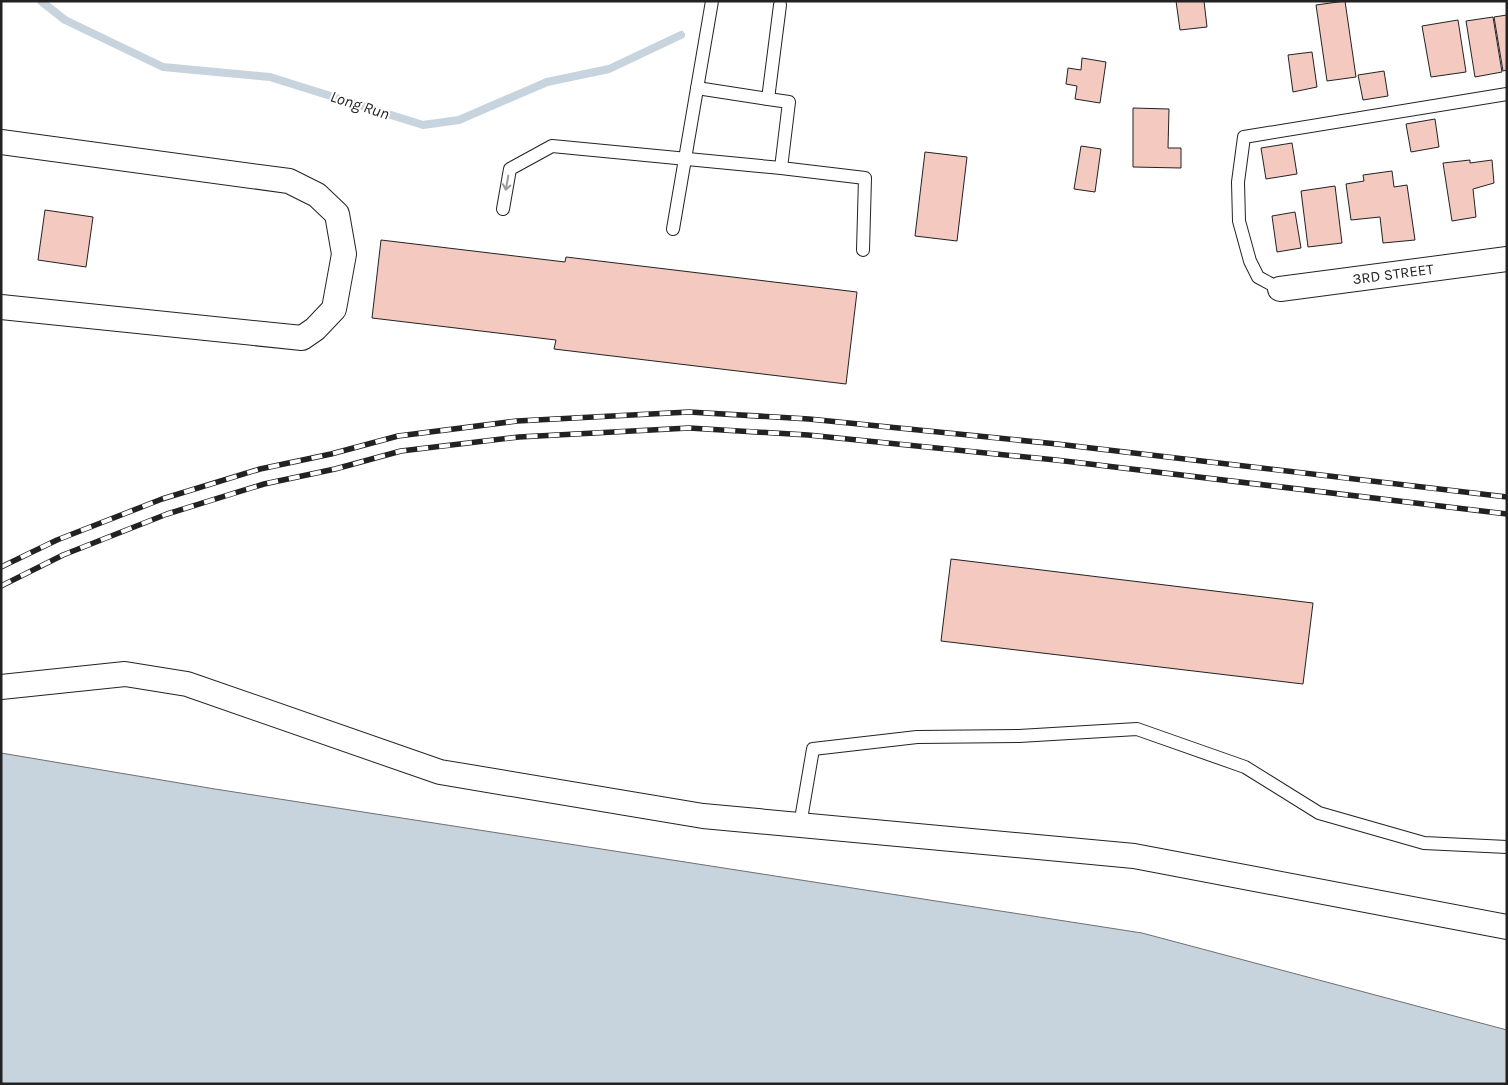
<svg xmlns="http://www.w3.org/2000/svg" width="1508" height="1085" font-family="Karla,sans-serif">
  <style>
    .water { fill: #c7d3dd; stroke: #6f6f6f }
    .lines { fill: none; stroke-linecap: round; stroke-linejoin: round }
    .stream { stroke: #c7d3dd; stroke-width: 8 }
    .building { fill: #f3c9c0; stroke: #222 }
    .service-casing { stroke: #222; stroke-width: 14 }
    .minor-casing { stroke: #222; stroke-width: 26 }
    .service { stroke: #fff; stroke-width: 12 }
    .minor { stroke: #fff; stroke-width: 24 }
    .rail-casing { stroke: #222; stroke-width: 5.5 }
    .rail { stroke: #fff; stroke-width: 4; stroke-dasharray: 11; stroke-linecap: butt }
    .oneway { stroke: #9c9c9c }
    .labels { text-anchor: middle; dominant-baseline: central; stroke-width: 4; stroke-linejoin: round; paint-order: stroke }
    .street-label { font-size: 15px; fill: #222; stroke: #fff }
    .water-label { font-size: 16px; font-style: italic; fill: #222; stroke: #fff }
  </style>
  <rect width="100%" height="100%" fill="#fff"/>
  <path class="water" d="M1,753L215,789L1142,933L1507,1030V1084H1Z"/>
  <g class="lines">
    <path class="stream" d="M41,1L65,20L163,67L270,77L423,125L459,120L547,82L609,69L681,35"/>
  </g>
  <g class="building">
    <path d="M1176,1H1204L1207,27L1180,30Z"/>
    <path d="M1345,1L1356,77L1327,81L1316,5Z"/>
    <path d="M1507,15V70L1503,71L1494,17Z"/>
    <path d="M1493,17L1502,72L1475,77L1466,21Z"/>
    <path d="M1458,20L1466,72L1431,77L1422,26Z"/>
    <path d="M1312,52L1317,87L1293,92L1288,55Z"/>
    <path d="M1082,58L1106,62L1100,103L1075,99L1077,86L1066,84L1068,68L1081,70Z"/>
    <path d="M1384,71L1388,96L1363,100L1358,75Z"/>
    <path d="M1133,108L1169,109L1168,148H1181V168L1133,167Z"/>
    <path d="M1435,119L1439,147L1411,152L1406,124Z"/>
    <path d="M1292,143L1297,174L1266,179L1261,148Z"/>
    <path d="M1081,146L1101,149L1095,192L1074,189Z"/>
    <path d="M925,152L967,157L957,241L915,236Z"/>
    <path d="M1470,160V163L1492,160L1494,183L1473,189L1476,217L1452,221L1443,163Z"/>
    <path d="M1392,171L1394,187L1407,185L1415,240L1383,243L1380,217L1351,220L1346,184L1364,181L1363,175Z"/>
    <path d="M1335,186L1342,243L1308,247L1301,191Z"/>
    <path d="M45,210L93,217L86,267L38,260Z"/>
    <path d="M1295,212L1301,248L1277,252L1272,216Z"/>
    <path d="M381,240L565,262L566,257L857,292L846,384L554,349L556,340L372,318Z"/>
    <path d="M951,559L1313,603L1303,684L941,641Z"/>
  </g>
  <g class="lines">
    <defs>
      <g id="service">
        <path d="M697,88L768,99L780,5"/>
        <path d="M781,168L865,178L863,250"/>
        <path d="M503,209L510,169L552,146L781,168L789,102L768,99"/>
        <path d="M673,229L712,1"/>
        <path d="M1280,289L1258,277L1250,261L1239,221L1238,182L1244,137L1507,94"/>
        <path d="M800,825L813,749L917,737L1019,736L1137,729L1245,767L1319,813L1424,843L1507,847"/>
      </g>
      <g id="minor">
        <path d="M1,142L289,181L317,195L337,214L344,254L334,309L315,329L302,338L1,307"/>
        <path id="s1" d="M1280,289L1507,259"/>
        <path d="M1,687L125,674L187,684L440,772L703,816L1134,856L1507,927"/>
      </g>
    </defs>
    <use href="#service" class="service-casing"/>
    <use href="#minor" class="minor-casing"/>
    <use href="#service" class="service"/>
    <use href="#minor" class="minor"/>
    <defs>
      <g id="rail">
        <path d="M1,567L57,540L162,499L260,469L331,454L398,436L517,421L689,412L809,419L1057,444L1507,497"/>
        <path d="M1,586L63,555L167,514L264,484L335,469L401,451L519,437L689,428L808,435L1056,460L1507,514"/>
      </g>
    </defs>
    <use href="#rail" class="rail-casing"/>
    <use href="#rail" class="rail"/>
  </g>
  <defs><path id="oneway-shaft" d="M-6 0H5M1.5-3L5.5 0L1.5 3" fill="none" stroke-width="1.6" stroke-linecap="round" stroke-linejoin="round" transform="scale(1.25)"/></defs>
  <use class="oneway" href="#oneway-shaft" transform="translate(507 183) rotate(100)"/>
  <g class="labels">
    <g class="street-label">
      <text stroke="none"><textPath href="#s1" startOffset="114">3RD STREET</textPath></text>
    </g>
    <g class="water-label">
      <text transform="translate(360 105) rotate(18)">Long Run</text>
    </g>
  </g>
  <rect width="1508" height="1085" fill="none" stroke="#222222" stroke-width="5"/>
</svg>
